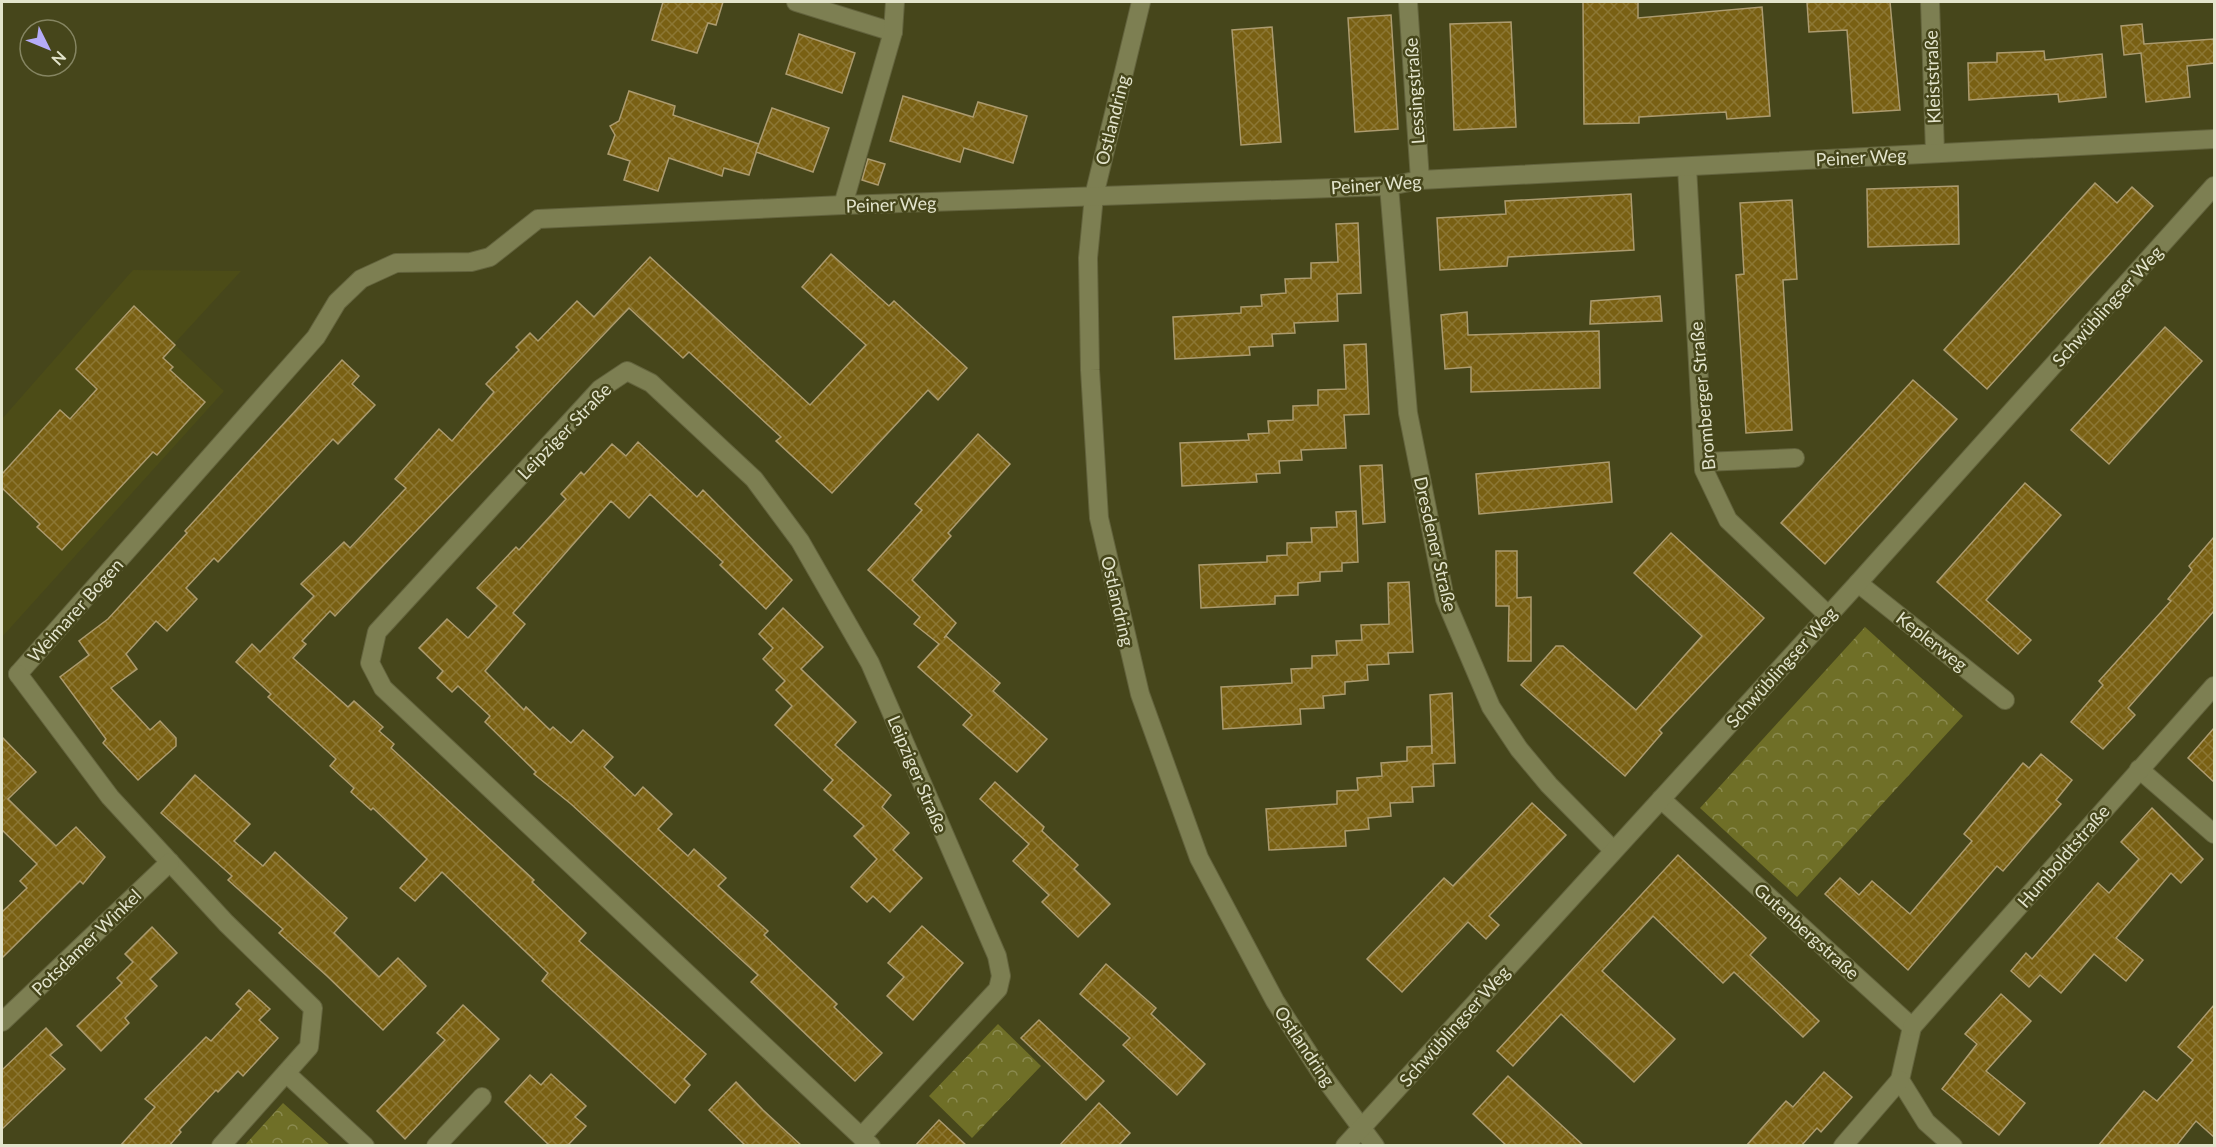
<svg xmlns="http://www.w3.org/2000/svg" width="2216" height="1147" font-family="Lato,sans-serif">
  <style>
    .built { fill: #4c4c17 }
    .park { fill: url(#park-crowns) }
    .building { fill: url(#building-cross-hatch); stroke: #ac9b6f; stroke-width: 1.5 }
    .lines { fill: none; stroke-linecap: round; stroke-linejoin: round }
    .minor-casing { stroke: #63633d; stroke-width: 20 }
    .minor { stroke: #7d7f52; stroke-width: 18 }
    .labels { text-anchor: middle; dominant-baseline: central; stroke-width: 5; stroke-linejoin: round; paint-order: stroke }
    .street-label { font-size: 18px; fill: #e3e4cc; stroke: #46461b }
  </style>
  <defs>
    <pattern id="park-crowns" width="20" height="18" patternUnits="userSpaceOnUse" patternTransform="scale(1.5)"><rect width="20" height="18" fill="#6f6f27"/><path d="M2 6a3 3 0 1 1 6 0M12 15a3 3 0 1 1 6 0" fill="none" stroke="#8a8a4f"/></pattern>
    <pattern id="building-cross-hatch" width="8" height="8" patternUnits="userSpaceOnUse" patternTransform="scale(1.5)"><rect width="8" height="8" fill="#796013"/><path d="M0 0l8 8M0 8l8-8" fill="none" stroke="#8c7734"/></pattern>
  </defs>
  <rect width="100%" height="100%" fill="#46461b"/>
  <path class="built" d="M133,270L241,271L174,344L224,391L2,637V419Z"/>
  <g class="park">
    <path d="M1865,627L1963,716L1797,897L1700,808Z"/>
    <path d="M998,1024L1041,1066L972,1138L929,1096Z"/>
    <path d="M283,1103L330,1145H245Z"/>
  </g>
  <g class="building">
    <path d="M663,2H723L716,25L708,23L697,53L652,40Z"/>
    <path d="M1583,2H1638V18L1762,7L1770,116L1727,119L1726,112L1639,117V123L1584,124Z"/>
    <path d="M1807,2H1890L1900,110L1853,113L1847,30L1809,32Z"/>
    <path d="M1391,15L1398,129L1355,132L1348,18Z"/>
    <path d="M1511,22L1516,127L1454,130L1450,24Z"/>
    <path d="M2142,24L2144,44L2214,39V63L2187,66L2190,97L2146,102L2141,53L2124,55L2121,26Z"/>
    <path d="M1272,27L1281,142L1241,145L1232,30Z"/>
    <path d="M799,34L855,53L842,93L786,74Z"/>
    <path d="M2044,51L2045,60L2102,54L2106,97L2059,102L2058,94L1969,100L1968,63L1997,62V53Z"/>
    <path d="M629,91L675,106L673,115L759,144L749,175L724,168L722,176L669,158L658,191L624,180L630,161L608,154L615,135L610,126L619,121Z"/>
    <path d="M903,96L973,117L978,102L1027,116L1013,163L964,148L960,162L890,141Z"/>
    <path d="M772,108L829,128L813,172L756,152Z"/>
    <path d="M868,159L885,164L878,185L862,180Z"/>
    <path d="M2095,183L2117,203L2132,187L2153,206L1987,389L1944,350Z"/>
    <path d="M1958,186L1959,244L1868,247L1867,189Z"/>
    <path d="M1631,194L1634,250L1508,257L1507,266L1440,270L1437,218L1506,214L1505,201Z"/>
    <path d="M1792,200L1797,279L1783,280L1792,430L1746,433L1736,275L1744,274L1740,203Z"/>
    <path d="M1358,223L1361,293L1337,294L1338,321L1294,323L1295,333L1272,334L1273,346L1249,347L1250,355L1175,359L1173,317L1241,313V307L1262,306L1261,295L1286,293L1285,279L1311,278V263L1338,262L1336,224Z"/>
    <path d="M831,254L889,306L894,301L967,368L938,400L928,390L832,493L776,441L781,437L689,352L683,358L629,308L335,616L330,611L302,641L306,644L293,658L348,707L354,701L383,727L379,731L394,744L391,748L534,880L532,882L586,933L579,941L706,1054L684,1079L690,1085L675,1103L542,981L548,973L442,872L415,901L400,888L427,859L373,808L371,810L351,792L354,788L330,766L336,759L268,697L271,694L236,662L252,644L260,652L314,596L301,584L344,542L350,548L406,488L395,479L439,429L452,441L494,392L486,384L519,350L516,347L530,333L538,341L577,301L594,317L650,257L810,405L866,345L802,287Z"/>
    <path d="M1660,296L1662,321L1590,324L1591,301Z"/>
    <path d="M134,306L175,345L163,358L173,367L170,370L205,402L157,455L153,452L62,550L37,527L40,524L2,488V474L60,410L70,419L97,389L76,369Z"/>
    <path d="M1467,312L1468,335L1599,331L1600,388L1471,392V367L1445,369L1441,315Z"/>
    <path d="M2165,327L2202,361L2109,464L2071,430Z"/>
    <path d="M1366,344L1369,414L1344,415L1346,448L1301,450L1302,460L1279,461L1280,473L1256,474L1257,482L1182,486L1180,443L1249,440L1248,434L1269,433L1268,421L1293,420V406L1318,405V390L1346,389L1344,345Z"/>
    <path d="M342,360L359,376L352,384L375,405L338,444L333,439L218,562L214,558L186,588L197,599L167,631L156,621L126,654L137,669L111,688L150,730L160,721L176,738V746L138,780L103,743L106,739L60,677L89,655L79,641L108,619L187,533L185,531Z"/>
    <path d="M1913,380L1957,419L1825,564L1781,523Z"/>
    <path d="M978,434L1010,464L948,533L951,536L912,580L956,623L944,638L946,636L1000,683L993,691L1047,739L1017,772L963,725L972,715L918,667L939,644L914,624L920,617L868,570L922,510L915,504Z"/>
    <path d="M638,442L697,497L703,490L792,580L766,609L720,565L723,562L650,494L629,518L611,501L513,613L525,624L485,671L524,710L526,707L550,730L553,727L571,743L583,730L613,757L604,767L635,796L643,787L672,814L658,829L688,856L694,849L726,878L718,886L768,931L764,935L837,1004L834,1007L882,1053L855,1081L751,982L758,975L571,804L534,774L536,772L485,722L490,716L458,686L452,692L437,678L443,671L419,648L447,619L468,638L497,606L477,588L516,547L519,550L566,499L561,494L581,472L584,475L612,444L626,456Z"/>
    <path d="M1609,462L1612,502L1479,514L1476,474Z"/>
    <path d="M1382,465L1385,522L1363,524L1360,466Z"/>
    <path d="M2025,483L2061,515L1986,600L2031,640L2018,654L1937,582Z"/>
    <path d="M1356,511L1358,562L1342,563V571L1320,572V581L1298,583V595L1275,596V604L1201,608L1199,565L1267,562V556L1287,555V543L1312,542L1311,528L1337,527L1336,512Z"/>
    <path d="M1671,533L1764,618L1659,730L1662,733L1625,776L1521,685L1556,646H1563L1636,710L1702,636L1634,573Z"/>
    <path d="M2214,537V611L2128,708L2135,715L2103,749L2071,722L2103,685L2099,681L2171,601L2168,599L2192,570L2189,566Z"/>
    <path d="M1496,551H1517V598L1531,597V661H1508L1509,606H1496Z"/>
    <path d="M1409,582L1413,652L1388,653L1389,664L1367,665L1368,680L1345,682V694L1323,696L1324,708L1300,709L1301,724L1223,729L1221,687L1292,683L1291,669L1312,668V656L1337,655L1336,641L1362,640L1361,625L1389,624L1388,583Z"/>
    <path d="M783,608L823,647L801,669L856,722L835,745L891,795L882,807L909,833L893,850L922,878L890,912L873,896L867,902L851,887L877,859L854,836L864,826L824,790L833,780L775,725L792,706L776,690L785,681L763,659L773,648L759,634Z"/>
    <path d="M1452,693L1455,763L1433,764L1434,786L1412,787L1413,802L1390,803L1391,816L1368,818L1369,829L1345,831L1346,846L1269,850L1266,809L1337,804V791L1358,790L1357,778L1382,776L1381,763L1407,761V747L1432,746V754L1430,695Z"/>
    <path d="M2214,728V782L2188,758Z"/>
    <path d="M2,737L36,772L8,799L56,846L76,827L105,857L83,884L80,881L2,958V912L27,888L20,881L37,864L2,830Z"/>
    <path d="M2041,754L2072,780L2056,800L2061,804L2003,871L1997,866L1908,970L1825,894L1840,878L1859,895L1872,881L1910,914L1972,841L1964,834L2023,763L2029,768Z"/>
    <path d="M195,775L250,824L234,841L263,866L275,852L347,918L334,933L379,977L398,958L426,986L383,1030L327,976L279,933L283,929L228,880L232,876L161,813Z"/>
    <path d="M995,782L1044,827L1042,831L1078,865L1074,869L1110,904L1078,937L1042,902L1049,895L1013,861L1029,844L980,799Z"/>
    <path d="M1532,803L1566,835L1489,916L1499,925L1486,939L1468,922L1402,992L1367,959L1444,878L1453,886Z"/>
    <path d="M2152,808L2203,859L2181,883L2171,873L2116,938L2143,960L2126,981L2094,954L2061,993L2040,975L2029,987L2011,971L2026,953L2032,959L2098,883L2109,893L2139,859L2121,842Z"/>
    <path d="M1678,855L1766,938L1750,955L1819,1021L1803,1037L1734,972L1723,983L1653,916L1602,971L1675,1039L1634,1082L1561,1014L1513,1066L1497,1051Z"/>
    <path d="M922,926L963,963L913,1020L887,996L904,977L888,963Z"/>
    <path d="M152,927L177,953L150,979L157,986L125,1018L129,1023L101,1051L77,1026L122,983L117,978L133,962L125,954Z"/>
    <path d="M1106,964L1156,1008L1151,1014L1205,1064L1177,1095L1123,1045L1130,1038L1080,994Z"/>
    <path d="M249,990L270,1009L259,1020L278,1038L243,1076L238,1071L218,1092L216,1090L179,1130L181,1132L169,1146H120L155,1107L145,1099L206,1037L211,1041L241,1009L236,1004Z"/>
    <path d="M2001,994L2031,1021L1986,1071L2025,1103L1999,1135L1942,1089L1977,1044L1965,1034Z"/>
    <path d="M463,1005L499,1039L405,1139L377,1111L445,1040L437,1033Z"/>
    <path d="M2214,1005V1137L2196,1121L2176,1146H2098L2144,1091L2157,1101L2193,1060L2178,1047Z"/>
    <path d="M1039,1020L1104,1081L1086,1100L1021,1038Z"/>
    <path d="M46,1028L62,1045L50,1055L65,1069L2,1129V1070Z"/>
    <path d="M1824,1072L1852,1097L1821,1132L1817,1128L1801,1146H1746L1786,1101L1793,1107Z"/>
    <path d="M551,1074L586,1106L575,1117L586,1126L567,1146H550L505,1102L530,1075L541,1085Z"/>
    <path d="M1508,1076L1584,1146H1507L1473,1114Z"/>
    <path d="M736,1082L763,1110L802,1146H746L709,1110Z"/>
    <path d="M1099,1103L1130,1133L1118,1146H1059Z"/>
    <path d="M939,1120L967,1146H915Z"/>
  </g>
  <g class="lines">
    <defs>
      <g id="minor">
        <path d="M796,2L893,32"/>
        <path d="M1141,2L1094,196L1088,258L1090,370L1099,518L1140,694L1199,858L1275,1001L1323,1076L1375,1146"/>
        <path d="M1408,2L1420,180"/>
        <path d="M1930,2L1935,152"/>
        <path d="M1687,167L1704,470L1728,520L1828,615"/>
        <path d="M1389,186L1408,413L1445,599L1491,707L1519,749L1549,785L1613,850"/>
        <path d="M843,205L893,32L895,2"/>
        <path d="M1704,462L1795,458"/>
        <path d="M1858,583L2005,700"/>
        <path d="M18,674L316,337L337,302L361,279L396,263L471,262L490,257L538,219L843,205L1389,186L1420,180L2214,139"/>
        <path d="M18,674L110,797L226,923L313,1008L309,1047L221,1146"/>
        <path d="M2139,769L2214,834"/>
        <path d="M1661,799L1912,1027L1900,1080L1926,1122L1953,1146"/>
        <path d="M2,1022L170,862"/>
        <path d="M1912,1027L2214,686"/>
        <path d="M286,1073L365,1146"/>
        <path d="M861,1137L998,989L1001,976L997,956L870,663L800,541L754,479L651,383L627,371L600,389L377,632L370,663L383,688L871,1146"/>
        <path d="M436,1146L482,1097"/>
        <path d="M1345,1146L1858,583L2214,186"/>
        <path d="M1843,1146L1900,1080"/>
      </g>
    </defs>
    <use href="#minor" class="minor-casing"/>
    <use href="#minor" class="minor"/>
  </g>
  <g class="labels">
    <g class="street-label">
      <text transform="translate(1932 77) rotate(-92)">Kleiststraße</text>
      <text transform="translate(1414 91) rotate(-94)">Lessingstraße</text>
      <text transform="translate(1112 120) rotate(-76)">Ostlandring</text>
      <text transform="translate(1861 157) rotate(-3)">Peiner Weg</text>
      <text transform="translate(1376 184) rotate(-4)">Peiner Weg</text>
      <text transform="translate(891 204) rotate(-2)">Peiner Weg</text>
      <text transform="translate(2107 306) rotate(-48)">Schwüblingser Weg</text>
      <text transform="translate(1702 396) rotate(-95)">Bromberger Straße</text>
      <text transform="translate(564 431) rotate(-46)">Leipziger Straße</text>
      <text transform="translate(1436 544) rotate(77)">Dresdener Straße</text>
      <text transform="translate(1118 601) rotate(77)">Ostlandring</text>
      <text transform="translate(75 610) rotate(-48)">Weimarer Bogen</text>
      <text transform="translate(1932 641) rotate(38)">Keplerweg</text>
      <text transform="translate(1781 667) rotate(-48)">Schwüblingser Weg</text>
      <text transform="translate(918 774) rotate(67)">Leipziger Straße</text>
      <text transform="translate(2063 856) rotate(-49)">Humboldtstraße</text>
      <text transform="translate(1807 931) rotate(42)">Gutenbergstraße</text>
      <text transform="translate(86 942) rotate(-44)">Potsdamer Winkel</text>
      <text transform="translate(1454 1026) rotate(-48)">Schwüblingser Weg</text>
      <text transform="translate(1305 1046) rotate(56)">Ostlandring</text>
    </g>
  </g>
  <rect width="2216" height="1147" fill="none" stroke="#e3e4cc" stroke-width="6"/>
  <g transform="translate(48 48) rotate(133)"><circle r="28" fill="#46461b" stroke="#858562" stroke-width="1.5"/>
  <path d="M0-4.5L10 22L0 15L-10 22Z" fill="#b5acf8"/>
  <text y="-9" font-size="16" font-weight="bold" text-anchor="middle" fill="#e3e4cc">N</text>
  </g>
</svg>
